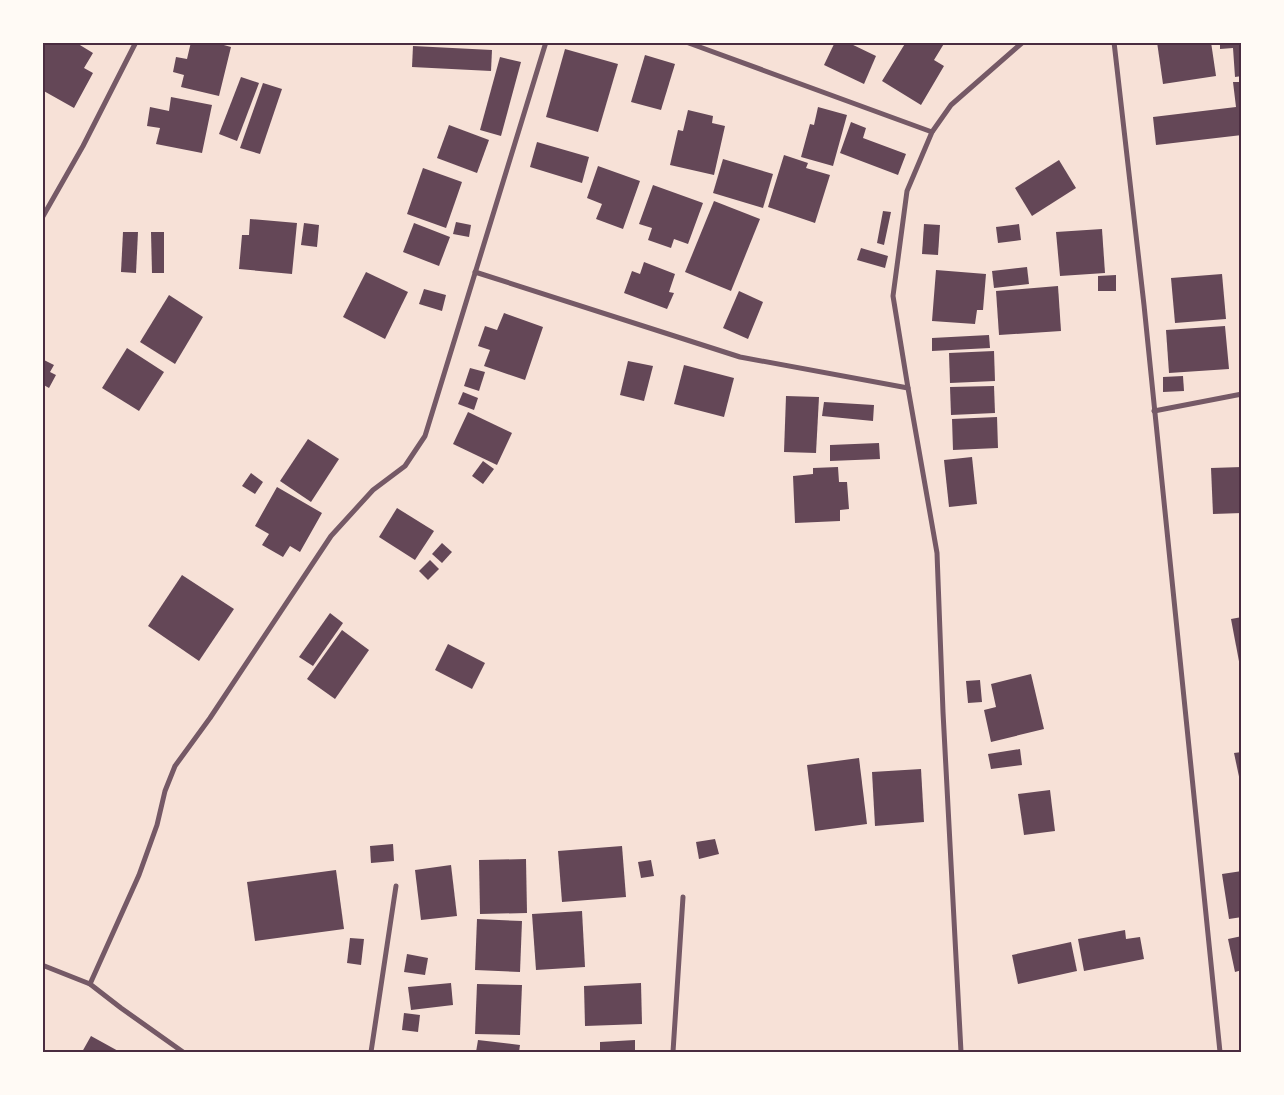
<svg xmlns="http://www.w3.org/2000/svg" width="1284" height="1095" font-family="'PT Sans Narrow',sans-serif">
  <style>
    .building { fill: #644757 }
    .lines { fill: none; stroke-linecap: round; stroke-linejoin: round }
    .minor { stroke: #755966; stroke-width: 5 }
    .neatline { fill: none; stroke: #4a2c40; stroke-width: 2 }
  </style>
  <rect width="100%" height="100%" fill="#f7e1d7"/>
  <g class="building">
    <path d="M43,42H75L93,53L84,68L93,73L74,108L42,90Z"/>
    <path d="M191,42H213L231,47L219,96L181,87L184,75L173,72L176,57L187,59Z"/>
    <path d="M835,42H847L876,56L864,84L824,65Z"/>
    <path d="M906,42H945L934,60L944,66L921,105L882,81Z"/>
    <path d="M1157,42H1211L1216,76L1163,84Z"/>
    <path d="M1220,42H1242V76L1235,77L1233,48L1220,49Z"/>
    <path d="M413,46L492,50L491,71L412,67Z"/>
    <path d="M565,49L618,64L598,132L546,117Z"/>
    <path d="M645,55L675,64L661,110L631,102Z"/>
    <path d="M500,57L521,62L501,136L480,130Z"/>
    <path d="M241,77L259,83L237,141L219,134Z"/>
    <path d="M1233,82H1242V135L1156,145L1153,117L1236,107Z"/>
    <path d="M263,83L282,89L260,154L240,148Z"/>
    <path d="M171,97L212,105L202,153L156,144L160,128L147,126L150,107L169,111Z"/>
    <path d="M818,107L847,115L833,166L801,157L810,124L814,125Z"/>
    <path d="M688,110L713,116L712,123L725,126L714,175L670,165L678,130L683,131Z"/>
    <path d="M851,122L866,128L863,138L906,154L898,175L840,153Z"/>
    <path d="M449,125L489,140L477,173L437,158Z"/>
    <path d="M537,142L589,157L582,183L530,167Z"/>
    <path d="M784,155L808,163L806,168L830,175L815,223L768,207Z"/>
    <path d="M723,159L773,174L763,208L713,193Z"/>
    <path d="M1059,160L1076,188L1032,216L1015,188Z"/>
    <path d="M598,166L640,181L623,229L596,219L602,204L587,198Z"/>
    <path d="M423,168L462,182L446,228L407,214Z"/>
    <path d="M653,185L703,203L688,244L674,239L671,248L648,240L652,228L639,224Z"/>
    <path d="M714,201L760,219L731,291L685,272Z"/>
    <path d="M883,211L891,212L884,245L877,243Z"/>
    <path d="M250,219L297,223L292,274L239,269L242,235H249Z"/>
    <path d="M456,222L471,225L469,237L453,234Z"/>
    <path d="M304,223L319,225L317,247L301,245Z"/>
    <path d="M414,223L450,237L439,266L403,252Z"/>
    <path d="M924,224L940,225L938,255L922,254Z"/>
    <path d="M1019,224L1021,240L998,243L996,227Z"/>
    <path d="M1102,229L1105,273L1060,276L1056,232Z"/>
    <path d="M123,232H138L136,273L121,272Z"/>
    <path d="M151,232H164V273H152Z"/>
    <path d="M861,248L888,256L885,268L857,260Z"/>
    <path d="M644,262L675,274L669,292L674,293L667,309L624,293L632,271L640,274Z"/>
    <path d="M1027,267L1029,284L994,288L992,271Z"/>
    <path d="M936,270L986,274L983,310H977L975,324L932,321Z"/>
    <path d="M366,272L408,292L385,339L343,317Z"/>
    <path d="M1222,274L1226,319L1175,323L1171,278Z"/>
    <path d="M1116,275V291H1098V276Z"/>
    <path d="M1058,286L1061,331L999,335L996,291Z"/>
    <path d="M424,289L446,295L442,311L419,304Z"/>
    <path d="M739,291L763,302L748,339L723,328Z"/>
    <path d="M169,295L203,317L175,364L140,342Z"/>
    <path d="M504,313L543,327L525,380L484,366L490,350L478,346L485,326L497,330Z"/>
    <path d="M1225,326L1229,369L1169,373L1166,330Z"/>
    <path d="M989,335L990,348L932,351V338Z"/>
    <path d="M127,348L164,372L139,411L102,388Z"/>
    <path d="M994,351L995,381L950,383L949,353Z"/>
    <path d="M42,359L54,365L50,372L56,375L49,388L42,384Z"/>
    <path d="M628,361L653,366L644,401L620,395Z"/>
    <path d="M684,365L734,378L724,417L674,404Z"/>
    <path d="M470,368L485,372L479,391L464,386Z"/>
    <path d="M1183,376L1184,391L1163,392V377Z"/>
    <path d="M994,386L995,413L951,415L950,387Z"/>
    <path d="M463,392L478,398L474,410L458,404Z"/>
    <path d="M786,396L819,397L816,453L784,452Z"/>
    <path d="M824,402L874,405L873,421L822,416Z"/>
    <path d="M468,412L512,433L497,465L453,444Z"/>
    <path d="M997,417L998,448L953,450L952,419Z"/>
    <path d="M308,439L339,459L311,502L280,481Z"/>
    <path d="M879,443L880,459L830,461V445Z"/>
    <path d="M972,457L977,504L949,507L944,460Z"/>
    <path d="M483,461L494,469L483,484L472,476Z"/>
    <path d="M838,467L839,482H847L849,509L840,510V521L795,523L793,476L813,474V468Z"/>
    <path d="M1242,467V513L1213,514L1211,468Z"/>
    <path d="M251,473L263,482L255,494L242,486Z"/>
    <path d="M277,487L322,513L300,552L290,546L283,557L262,545L269,534L255,526Z"/>
    <path d="M397,508L434,531L415,560L379,537Z"/>
    <path d="M442,543L452,552L442,563L432,554Z"/>
    <path d="M430,560L439,569L428,580L419,571Z"/>
    <path d="M182,575L234,609L199,661L148,626Z"/>
    <path d="M330,613L343,623L313,666L299,657Z"/>
    <path d="M1242,617V672H1241L1231,619Z"/>
    <path d="M342,630L369,650L335,699L307,679Z"/>
    <path d="M448,644L485,663L472,689L435,670Z"/>
    <path d="M1031,674L1044,729L991,742L984,710L996,707L991,684Z"/>
    <path d="M980,680L982,702L968,703L966,681Z"/>
    <path d="M1020,749L1022,765L991,769L988,754Z"/>
    <path d="M1242,752V785L1241,786L1234,753Z"/>
    <path d="M859,758L867,824L815,831L807,765Z"/>
    <path d="M921,769L924,822L875,826L872,772Z"/>
    <path d="M1050,790L1055,831L1024,835L1018,794Z"/>
    <path d="M715,839L719,854L699,859L696,842Z"/>
    <path d="M393,844L394,861L371,863L370,846Z"/>
    <path d="M622,846L626,897L562,902L558,851Z"/>
    <path d="M526,859L527,913L480,914L479,860Z"/>
    <path d="M651,860L654,876L641,878L638,862Z"/>
    <path d="M451,865L457,916L421,920L415,870Z"/>
    <path d="M336,870L344,929L255,941L247,882Z"/>
    <path d="M1242,871V917L1229,919L1222,874Z"/>
    <path d="M582,911L585,967L536,970L532,914Z"/>
    <path d="M477,919L522,921L520,972L475,970Z"/>
    <path d="M1125,930L1126,939L1140,937L1144,959L1084,971L1078,939Z"/>
    <path d="M1242,936V970L1235,972L1228,939Z"/>
    <path d="M350,938L364,939L361,965L347,963Z"/>
    <path d="M1071,942L1077,971L1018,984L1012,955Z"/>
    <path d="M407,954L428,958L425,975L404,972Z"/>
    <path d="M451,983L453,1005L411,1010L408,987Z"/>
    <path d="M641,983L642,1024L585,1026L584,986Z"/>
    <path d="M477,984L522,985L520,1035L475,1034Z"/>
    <path d="M404,1013L420,1015L418,1032L402,1030Z"/>
    <path d="M91,1036L120,1052H82Z"/>
    <path d="M478,1040L520,1045L519,1052H476Z"/>
    <path d="M635,1040V1052H600V1042Z"/>
  </g>
  <g class="lines">
    <g class="minor">
      <path d="M686,42L932,132"/>
      <path d="M1114,42L1144,305L1220,1052"/>
      <path d="M42,218L83,146L136,42"/>
      <path d="M475,272L740,357L908,388"/>
      <path d="M1154,411L1242,394"/>
      <path d="M42,965L90,984L121,1008L183,1052"/>
      <path d="M90,984L139,875L157,825L165,791L175,766L210,718L331,536L373,490L405,466L425,436L546,42"/>
      <path d="M371,1052L396,886"/>
      <path d="M673,1052L683,897"/>
      <path d="M961,1052L943,712L937,553L908,388L893,296L907,191L932,132L951,105L1023,42"/>
    </g>
  </g>
  <rect width="1284" height="1095" fill="none" stroke="#fffaf5" stroke-width="88"/>
  <rect x="44" y="44" width="1196" height="1007" class="neatline"/>
</svg>
